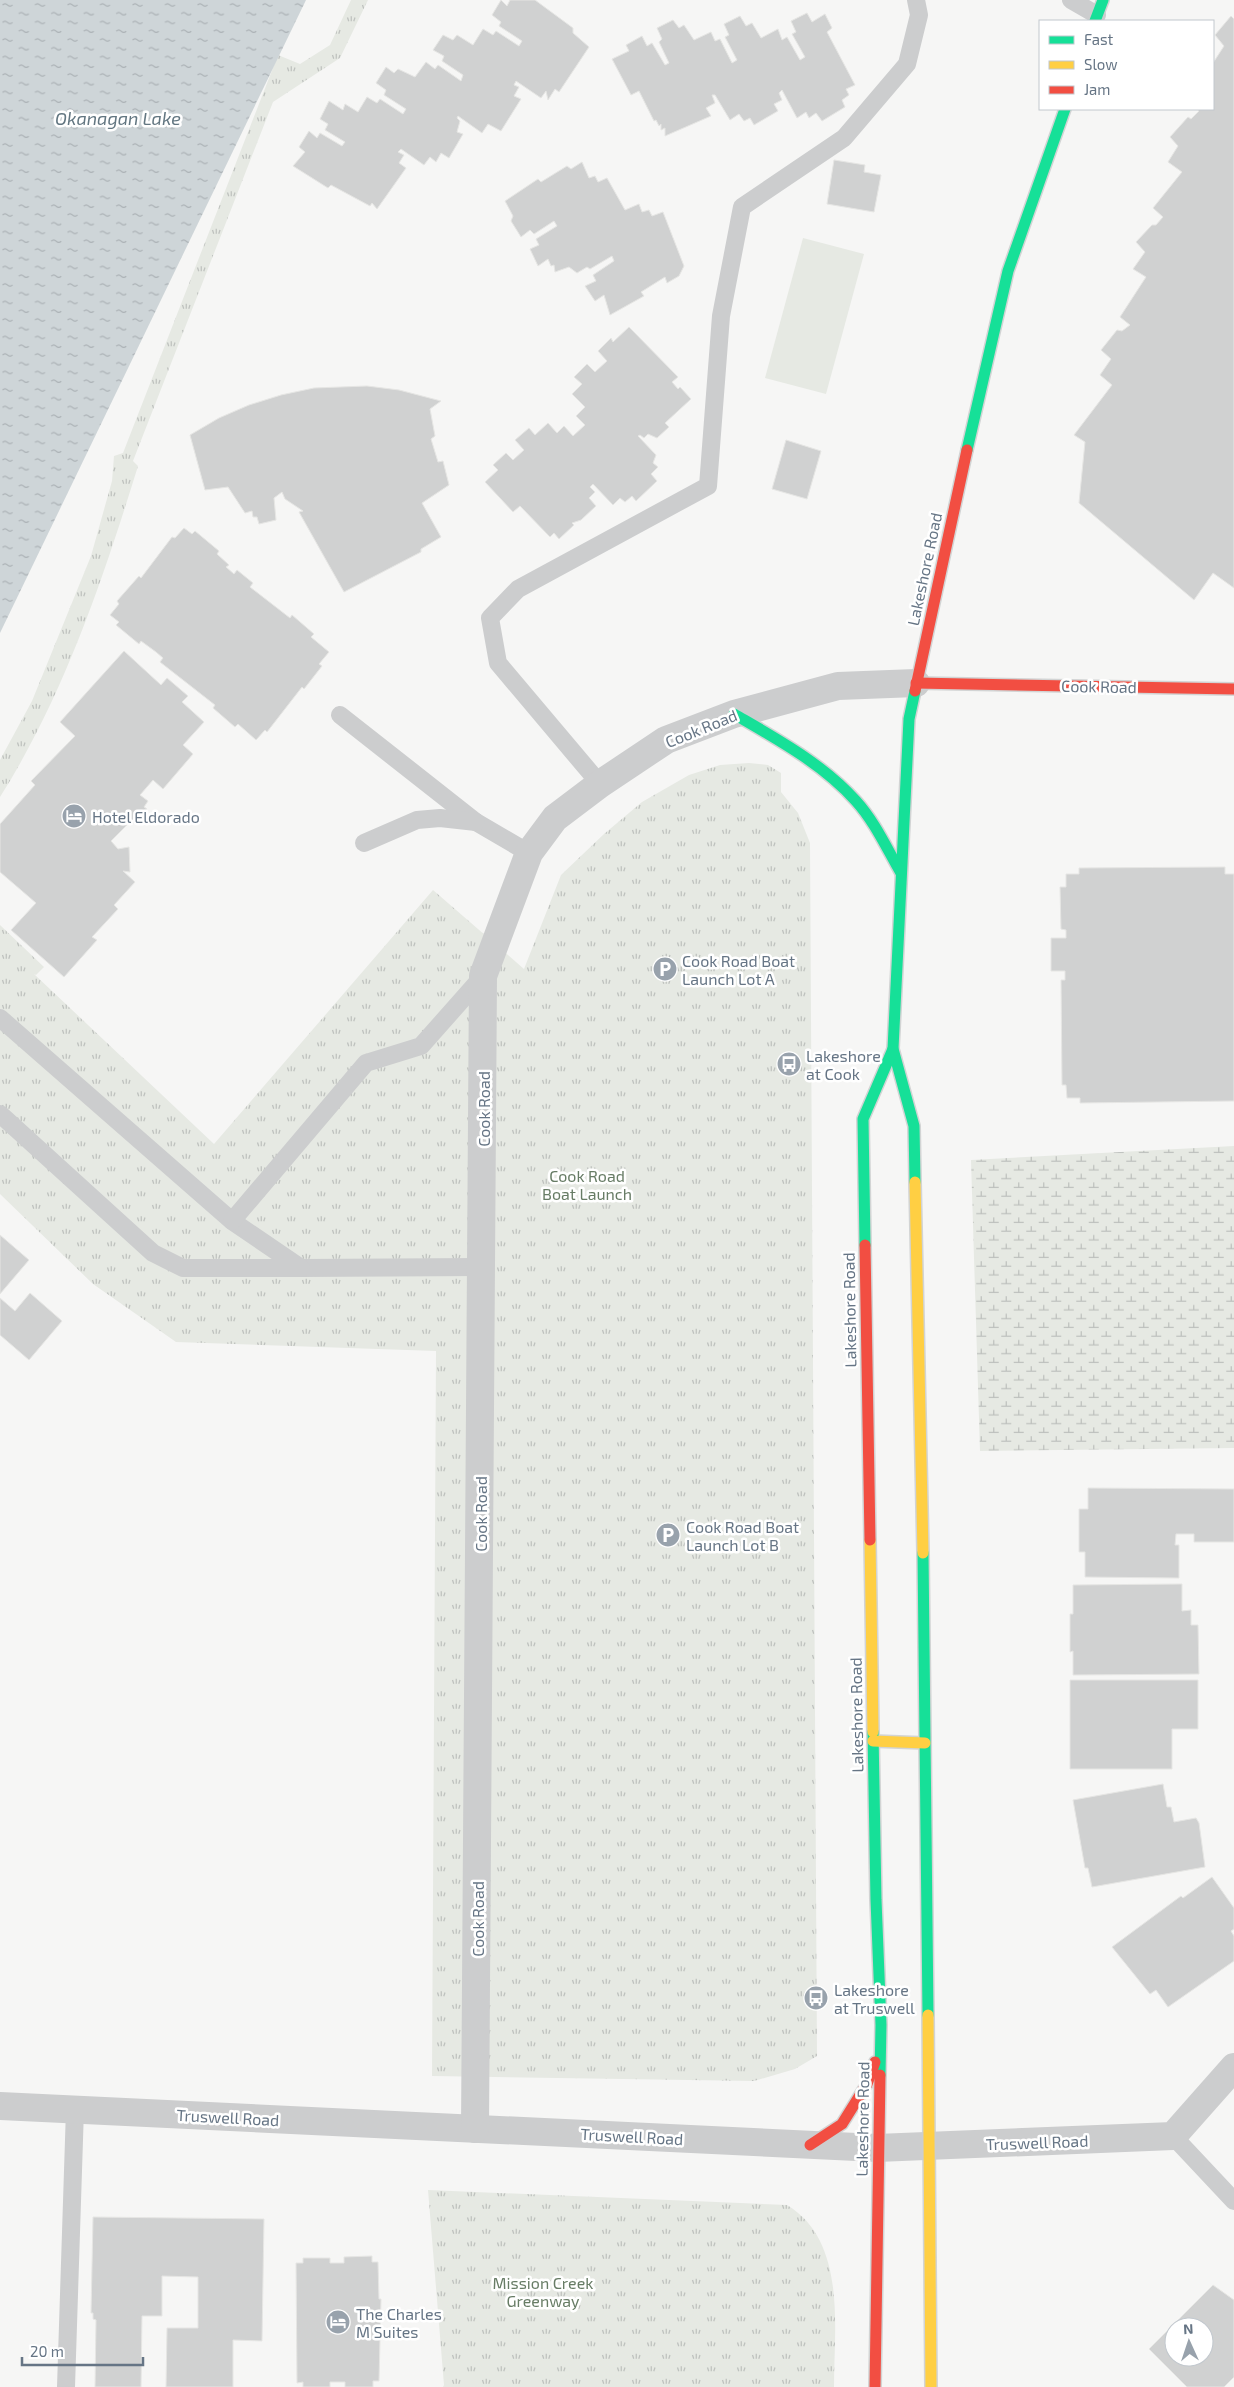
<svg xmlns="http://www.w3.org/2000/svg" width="1234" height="2387" font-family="'Exo 2',sans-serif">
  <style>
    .wetland { fill: url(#wetland-marsh) }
    .park { fill: url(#park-tufts) }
    .pitch { fill: #e6e9e3 }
    .water { fill: url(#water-ripples) }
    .building { fill: #d0d1d1; stroke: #e6e6e4; fill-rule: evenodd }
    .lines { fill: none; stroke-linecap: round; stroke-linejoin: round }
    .fast-casing { stroke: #d2d4d4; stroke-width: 14 }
    .slow-casing { stroke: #d2d4d4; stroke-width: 14 }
    .jam-casing { stroke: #d2d4d4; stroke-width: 14 }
    .lane { stroke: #cccdce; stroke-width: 18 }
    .street { stroke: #cccdce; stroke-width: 28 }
    .fast { stroke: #16e098; stroke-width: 11 }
    .slow { stroke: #ffcf43; stroke-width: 11 }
    .jam { stroke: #f24e42; stroke-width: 11 }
    .labels { text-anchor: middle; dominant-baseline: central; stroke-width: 5; stroke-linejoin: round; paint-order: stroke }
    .street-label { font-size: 16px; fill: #667585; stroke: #fff }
    .poi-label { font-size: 16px; fill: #667585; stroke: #fff; text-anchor: start }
    .park-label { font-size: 16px; fill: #677c65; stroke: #fff }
    .water-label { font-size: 18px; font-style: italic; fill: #627681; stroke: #fff }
  </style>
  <defs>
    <pattern id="wetland-marsh" width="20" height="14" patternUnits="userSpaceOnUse" patternTransform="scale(1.25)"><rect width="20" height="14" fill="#e6e9e3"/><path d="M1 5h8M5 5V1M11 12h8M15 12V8" fill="none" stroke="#bec1be"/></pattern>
    <pattern id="park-tufts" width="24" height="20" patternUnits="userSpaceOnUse" patternTransform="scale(1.25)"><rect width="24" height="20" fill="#e6e9e3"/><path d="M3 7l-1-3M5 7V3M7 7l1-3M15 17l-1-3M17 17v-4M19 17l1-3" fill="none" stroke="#bec1be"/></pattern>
    <pattern id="water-ripples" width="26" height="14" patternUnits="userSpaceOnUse" patternTransform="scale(1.25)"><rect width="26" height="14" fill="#ced5d8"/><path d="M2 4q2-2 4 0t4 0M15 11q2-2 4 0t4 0" fill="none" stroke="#abb1b5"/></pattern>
  </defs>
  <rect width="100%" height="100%" fill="#f6f6f5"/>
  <path class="wetland" d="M1234,1146V1448L980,1451L971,1160Z"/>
  <g class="park">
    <path d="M351,0H368L340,58L273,102L133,461L138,466C103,579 64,696 0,797V760L32,701L91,556L112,481L114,456L123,453L278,55L300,64L330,45Z"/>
    <path d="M749,763L768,765L781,773V792L798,813L810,843L817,2056L795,2069L754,2081L432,2076L436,1351L176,1342L93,1284L0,1194V925L44,967L36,975L34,974L214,1144L433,890L524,969L561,875L604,834L642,802L689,775L720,765Z"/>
    <path d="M428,2190L787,2205C847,2241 834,2328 834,2387H443L444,2385Z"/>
  </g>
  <path class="pitch" d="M803,238L864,254L826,394L765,378Z"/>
  <path class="water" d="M0,0H306L0,633Z"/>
  <g class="building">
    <path d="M501,0L507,6L510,0H535L573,28V33L589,47L559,92L555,89L548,100L546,91L541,98L516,81L514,85L519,87L514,96L521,99L501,131L488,124L482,133L458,116L457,118L460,121L457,132L463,134L449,158L441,153L436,162L430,157L424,165L401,149L398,152L404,155L399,163L406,168L377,209L372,203L370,206L331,185L328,188L293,166L305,152L299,147L309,131L317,138L320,133L342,146L345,142L325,130L328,124L320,119L329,101L343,110L345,104L358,112L367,97L377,103L380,99L403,114L406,109L384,95L386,90L376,83L386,67L394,73L398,69L415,77L426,62L435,69L438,65L461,81L463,75L442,61L444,56L433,50L443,35L453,40L457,35L473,45L483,29L493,35L496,31L519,46L522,41L499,26L501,22L492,15Z"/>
    <path d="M807,13L812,22L825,14L832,28L827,32L855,85L846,89L849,95L842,100L845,107L822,121L816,113L809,118L806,112L797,118L782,90L779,93L782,100L774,104L778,111L754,125L750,118L744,121L739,114L730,120L715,95H712L715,103L706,108L711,116L665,136V128L661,130V124L659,126L656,120L654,121L639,91L631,95L612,59L629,51L626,45L642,36L647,46L652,43L665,65L669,63L659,42L662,39L657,28L673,20L679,28L684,25L694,40L711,32L715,41L720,39L732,63L737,60L725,37L729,35L724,24L740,16L746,26L752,23L761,38L778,29L782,40L787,37L800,60L805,57L792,34L796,32L791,21Z"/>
    <path d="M1231,16L1234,19V588L1213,573L1194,600L1079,503L1085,442L1074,435L1112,385L1100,375L1111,359L1101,350L1117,330L1122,331L1130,325L1120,317L1146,277L1133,269L1145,252L1136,242L1152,225H1156L1163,217L1153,208L1182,172L1168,162L1178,146L1170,137L1188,117L1191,119L1199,111L1197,109H1213V63L1224,46L1215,35Z"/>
    <path d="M834,160L865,165L864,172L881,175L874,212L827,204Z"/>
    <path d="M582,162L589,178L595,176L598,182L607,178L625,210L639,204L642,212L649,210L652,216L663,212L684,266L679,276L667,283L665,277L641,292L644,296L610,315L604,295L595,301L585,286L596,281L593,275L614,261L612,256L590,269L587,267L577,273L569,267L555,272L554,265L551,266L548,259L538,266L530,249L539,245L536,239L557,226L554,221L534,234L530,230L521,237L511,221L513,216L505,201L538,179L541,182L567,166L571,169Z"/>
    <path d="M629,327L678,377L672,382L678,389L680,387L691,399L665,423L669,427L657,438L648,434L644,438L640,435L638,436L656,455L653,463L658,467L651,474L657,481L636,501L632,496L625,502L620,498L613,505L593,484L590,487L595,492L589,498L596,506L581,520L572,523L574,525L559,539L554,533L550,537L520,506L513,512L485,482L498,470L493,465L506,453L513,460L524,450L515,440L529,428L535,435L548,423L557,433L564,426L573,436L585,425L576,416L585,407L572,394L582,384L574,377L587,364L595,372L607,361L598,351L611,338L613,342Z"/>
    <path d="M367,386L399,390L441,401L430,409L435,436L431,439L438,462L443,461L449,485L422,503L441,537L421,549V552L344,592L299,512L303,511L285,499L282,492L274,498L276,520L259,524L257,517H253L252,511L245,513L228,487L205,490L190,435L219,418L249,405L281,395L314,388Z"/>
    <path d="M786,440L821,451L807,499L772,489Z"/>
    <path d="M184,528L192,534L195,531L219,551L217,554L229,565L226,567L234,574L237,570L253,583L250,587L290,618L292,615L314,634L311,637L329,652L319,664L322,666L304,689L302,687L267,732L265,730L256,740L238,724L235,727L213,708L215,705L160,662L163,658L156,652L141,641L139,644L116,625L119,622L110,615L119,604L117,601L139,576L141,578L172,537L175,538Z"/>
    <path d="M124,651L161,685L167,678L188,696L182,702L204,722L183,745L193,754L163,789L153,780L140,795L148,801L144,807L147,809L133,824L130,822L111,841L118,849L129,847L130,872L123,871L135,882L114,905L118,909L92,937L97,940L64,977L11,930L36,903L0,872V824L35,785L31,781L75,736L60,722Z"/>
    <path d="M1225,867V874H1234V1101L1080,1103V1098H1067L1066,1085H1062L1061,980H1065V971H1051V938H1066V930L1061,929L1060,887H1066V874H1079V868Z"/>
    <path d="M0,1235L29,1260L0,1294Z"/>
    <path d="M30,1293L62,1321L29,1360L0,1335V1298L15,1311Z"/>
    <path d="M1088,1488L1234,1489V1542H1194V1534H1176L1175,1545H1179V1578L1085,1577V1552H1079V1509H1088Z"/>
    <path d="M1182,1584V1611L1191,1610V1625H1198L1199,1674L1073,1675V1651L1070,1652V1614H1073V1585Z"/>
    <path d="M1070,1680H1198V1729H1172V1769H1070Z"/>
    <path d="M1163,1784L1167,1807H1171L1174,1822L1196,1818L1199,1823L1205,1867L1092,1887L1088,1868H1085L1073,1800Z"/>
    <path d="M1212,1877L1234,1908V1929L1231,1931L1234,1936V1961L1168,2007L1156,1990L1150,1994L1112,1947L1181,1896L1183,1898Z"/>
    <path d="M93,2217L264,2219L262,2341L233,2340V2387H166L167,2328H198V2277L162,2276V2316H142L141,2387H95L96,2320L93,2319V2313H91Z"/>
    <path d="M372,2256V2262H378L379,2299H381L379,2381H373V2387H345V2382H330V2387H303V2382L297,2383L296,2263H303V2258H330V2263H344V2257Z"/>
    <path d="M1213,2285L1234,2300V2377L1224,2387H1187L1149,2349ZM1174,2327H1204V2357H1174Z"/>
  </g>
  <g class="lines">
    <defs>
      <g id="fast">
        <path d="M1095,21L1103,0"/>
        <path d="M967,450L1008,271L1065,109"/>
        <path d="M915,691L909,719L893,1049L914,1126L915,1182"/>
        <path d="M734,714C777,739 823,764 856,801C875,822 887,849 901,873"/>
        <path d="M865,1245L863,1119L893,1049"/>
        <path d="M923,1553L928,2015"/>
        <path d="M873,1732L876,1900L881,2025L880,2075"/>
      </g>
      <g id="slow">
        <path d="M915,1182L923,1553"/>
        <path d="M870,1540L873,1732"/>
        <path d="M873,1741L925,1743"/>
        <path d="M928,2015L931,2387"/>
      </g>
      <g id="jam">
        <path d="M916,683L1234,689"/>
        <path d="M915,691L967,450"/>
        <path d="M865,1245L870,1540"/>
        <path d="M810,2145L842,2124L867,2084L875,2062"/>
        <path d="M875,2387L880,2075"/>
      </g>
    </defs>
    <use href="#fast" class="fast-casing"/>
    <use href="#slow" class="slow-casing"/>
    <use href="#jam" class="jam-casing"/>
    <g class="lane">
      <path d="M1071,0L1097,15"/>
      <path d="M340,715L476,822L529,853"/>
      <path d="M600,784L498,663L490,618L518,589L708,486L721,316L742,207L844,138L907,64L919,15L916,0"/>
      <path d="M364,843L417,820L440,818L476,822"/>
      <path d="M0,1018L232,1221L301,1268L481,1267"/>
      <path d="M0,1114L153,1253L183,1268H301"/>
      <path d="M232,1221L366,1063L421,1046L483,976"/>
      <path d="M1173,2136L1234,2201"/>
      <path d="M66,2387L75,2109"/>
    </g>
    <g class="street">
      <path d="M0,2106L877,2148L1173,2136L1234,2067"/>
      <path d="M475,2129L483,976L529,853L555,818L600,784L666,740L734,714L838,686L916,683"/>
    </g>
    <use href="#fast" class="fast"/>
    <use href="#slow" class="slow"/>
    <use href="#jam" class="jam"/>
  </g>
  <defs>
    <symbol id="hotel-disc" viewBox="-11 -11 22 22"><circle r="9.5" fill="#98a2ac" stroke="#fff"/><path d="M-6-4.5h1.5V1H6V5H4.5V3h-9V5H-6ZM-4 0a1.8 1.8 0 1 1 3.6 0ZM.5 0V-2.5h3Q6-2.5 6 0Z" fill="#fff"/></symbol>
    <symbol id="parking-disc" viewBox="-11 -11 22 22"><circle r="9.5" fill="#98a2ac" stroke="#fff"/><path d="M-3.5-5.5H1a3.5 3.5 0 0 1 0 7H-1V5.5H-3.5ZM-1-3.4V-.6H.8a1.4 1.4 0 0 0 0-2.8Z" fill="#fff"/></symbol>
    <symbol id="bus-disc" viewBox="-11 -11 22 22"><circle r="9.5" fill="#98a2ac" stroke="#fff"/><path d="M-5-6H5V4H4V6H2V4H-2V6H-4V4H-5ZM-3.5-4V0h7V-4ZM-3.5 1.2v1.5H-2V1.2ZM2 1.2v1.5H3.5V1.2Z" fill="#fff"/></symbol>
  </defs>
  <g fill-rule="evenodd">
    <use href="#hotel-disc" x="60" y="802" width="28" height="28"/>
    <use href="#parking-disc" x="651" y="955" width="28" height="28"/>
    <use href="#bus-disc" x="775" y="1050" width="28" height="28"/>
    <use href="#parking-disc" x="654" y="1521" width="28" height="28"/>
    <use href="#bus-disc" x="802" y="1984" width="28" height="28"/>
    <use href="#hotel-disc" x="324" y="2308" width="28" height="28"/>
  </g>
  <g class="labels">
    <g class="street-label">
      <text transform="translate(924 569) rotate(-78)">Lakeshore Road</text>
      <text transform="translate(1099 686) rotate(1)">Cook Road</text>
      <text transform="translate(701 728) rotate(-22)">Cook Road</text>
      <text transform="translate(483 1109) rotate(-90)">Cook Road</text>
      <text transform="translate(849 1310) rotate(-91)">Lakeshore Road</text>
      <text transform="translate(480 1514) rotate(-90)">Cook Road</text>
      <text transform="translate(856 1715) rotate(-91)">Lakeshore Road</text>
      <text transform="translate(477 1919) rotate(-90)">Cook Road</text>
      <text transform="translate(228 2117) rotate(3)">Truswell Road</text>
      <text transform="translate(862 2119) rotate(-89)">Lakeshore Road</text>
      <text transform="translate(632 2136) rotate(3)">Truswell Road</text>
      <text transform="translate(1037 2142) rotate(-2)">Truswell Road</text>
    </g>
    <g class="poi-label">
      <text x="92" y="816">Hotel Eldorado</text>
      <text x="682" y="960">Cook Road Boat<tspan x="682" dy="18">Launch Lot A</tspan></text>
      <text x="806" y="1055">Lakeshore<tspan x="806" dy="18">at Cook</tspan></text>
      <text x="686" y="1526">Cook Road Boat<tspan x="686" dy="18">Launch Lot B</tspan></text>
      <text x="834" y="1989">Lakeshore<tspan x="834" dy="18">at Truswell</tspan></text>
      <text x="356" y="2313">The Charles<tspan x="356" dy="18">M Suites</tspan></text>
    </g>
    <g class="park-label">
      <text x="587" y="1175">Cook Road<tspan x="587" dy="18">Boat Launch</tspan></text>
      <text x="543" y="2282">Mission Creek<tspan x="543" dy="18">Greenway</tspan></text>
    </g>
    <g class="water-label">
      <text x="118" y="118">Okanagan Lake</text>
    </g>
  </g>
  <rect x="1039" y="20" width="175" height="90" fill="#ffffff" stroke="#c2c8ce"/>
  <rect x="1049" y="36" width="25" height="8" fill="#16e098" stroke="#c2c8ce"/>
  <text x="1084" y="45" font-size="15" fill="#667585">Fast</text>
  <rect x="1049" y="61" width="25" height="8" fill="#ffcf43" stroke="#c2c8ce"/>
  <text x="1084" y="70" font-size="15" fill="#667585">Slow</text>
  <rect x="1049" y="86" width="25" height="8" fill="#f24e42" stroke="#c2c8ce"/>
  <text x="1084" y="95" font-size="15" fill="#667585">Jam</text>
  <g transform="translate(1189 2342) rotate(357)"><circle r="24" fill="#ffffff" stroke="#c2c8ce"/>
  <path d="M0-4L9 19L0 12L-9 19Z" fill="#98a2ac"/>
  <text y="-8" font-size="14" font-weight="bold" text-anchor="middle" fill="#667585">N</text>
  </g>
  <path d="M22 2357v8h121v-8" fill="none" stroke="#667585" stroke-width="2.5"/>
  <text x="30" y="2357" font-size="15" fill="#667585" stroke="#ffffff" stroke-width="4" paint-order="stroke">20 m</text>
</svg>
